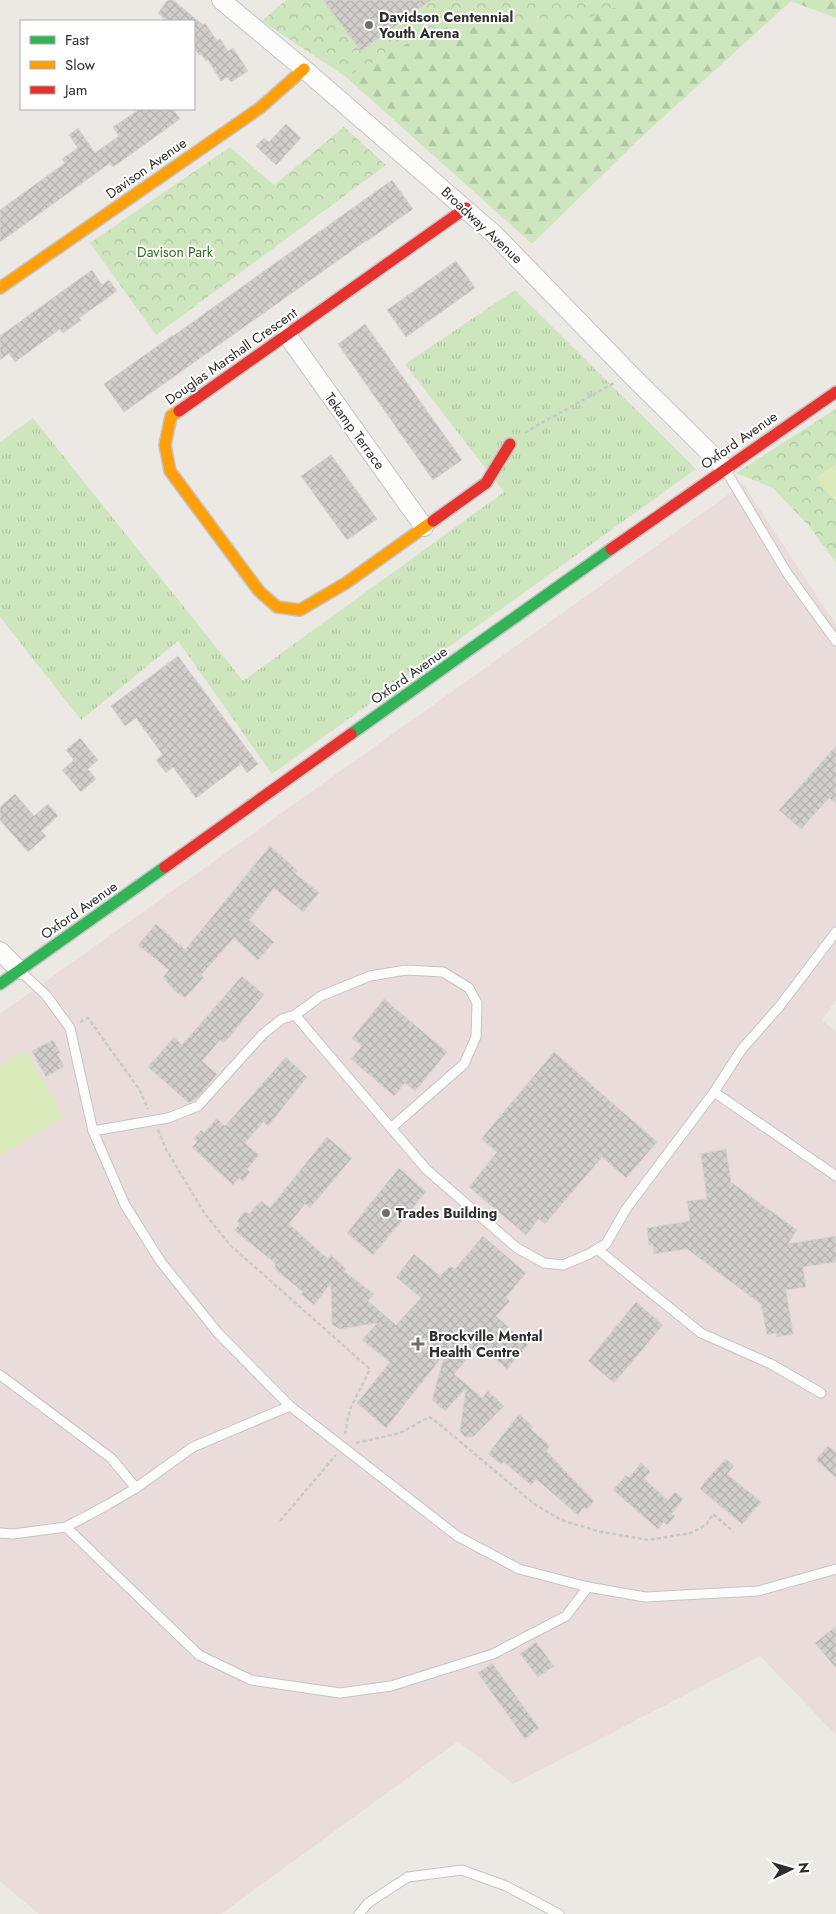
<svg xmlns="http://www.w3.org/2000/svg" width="836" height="1914" font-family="Jost,sans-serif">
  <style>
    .medical { fill: #e9dcdb }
    .grass { fill: url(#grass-tufts) }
    .forest { fill: url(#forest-firs) }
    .park { fill: url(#park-crowns) }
    .pitch { fill: #d9eabb }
    .building { fill: url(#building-cross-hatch); stroke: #d7d4d0 }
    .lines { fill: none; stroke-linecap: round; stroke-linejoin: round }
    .lane-casing { stroke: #c5c4c5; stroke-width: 11 }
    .street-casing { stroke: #c5c4c5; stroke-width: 20 }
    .fast-casing { stroke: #c5c4c5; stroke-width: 14 }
    .slow-casing { stroke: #c5c4c5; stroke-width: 14 }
    .jam-casing { stroke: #c5c4c5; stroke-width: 14 }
    .path { stroke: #c9c9c8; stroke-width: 2.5; stroke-dasharray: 4 2.5; stroke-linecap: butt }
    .lane { stroke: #fcfcfb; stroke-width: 9 }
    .street { stroke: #fcfcfb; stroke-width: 18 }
    .fast { stroke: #30b455; stroke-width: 11 }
    .slow { stroke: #ff9f0a; stroke-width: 11 }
    .jam { stroke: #e5322d; stroke-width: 11 }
    .poi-dot { fill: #706f6e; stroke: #fff; stroke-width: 2 }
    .labels { text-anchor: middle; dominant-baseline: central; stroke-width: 4; stroke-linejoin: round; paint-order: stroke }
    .poi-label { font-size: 14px; font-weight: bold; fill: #2e2e2e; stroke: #fff; text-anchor: start }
    .street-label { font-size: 14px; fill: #2e2e2e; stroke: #fff }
    .park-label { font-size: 14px; fill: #2c6e1b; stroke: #fff }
  </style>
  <defs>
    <pattern id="grass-tufts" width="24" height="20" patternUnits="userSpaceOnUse" patternTransform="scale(1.25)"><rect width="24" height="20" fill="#cee6be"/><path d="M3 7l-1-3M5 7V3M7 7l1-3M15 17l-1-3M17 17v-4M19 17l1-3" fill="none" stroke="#b1c6a4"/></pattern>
    <pattern id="forest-firs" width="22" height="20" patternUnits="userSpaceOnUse" patternTransform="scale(1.25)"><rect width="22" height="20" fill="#cee6be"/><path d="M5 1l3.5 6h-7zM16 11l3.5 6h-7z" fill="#b1c6a4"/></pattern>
    <pattern id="park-crowns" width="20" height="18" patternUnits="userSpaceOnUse" patternTransform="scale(1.25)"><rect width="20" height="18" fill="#cee6be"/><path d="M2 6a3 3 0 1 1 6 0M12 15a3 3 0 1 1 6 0" fill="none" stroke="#b1c6a4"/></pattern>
    <pattern id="building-cross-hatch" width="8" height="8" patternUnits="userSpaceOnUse" patternTransform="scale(1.25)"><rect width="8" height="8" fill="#d1cecb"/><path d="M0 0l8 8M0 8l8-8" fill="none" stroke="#b4b1af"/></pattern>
  </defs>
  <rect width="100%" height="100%" fill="#ece8e4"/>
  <path class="medical" d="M743,484L836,625V1000L822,1020L836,1032V1735L760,1656L513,1784L458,1741L221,1914H39L0,1881V1014Z"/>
  <path class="grass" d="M515,290L696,469L272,774L178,641L81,720L0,617V442L33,418L243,681L504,492L405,364Z"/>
  <path class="forest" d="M628,0H836V18L791,1L637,141L532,244L346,77L448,21L505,22L625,4Z"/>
  <g class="park">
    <path d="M286,0H628L625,4L568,25L448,21L346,77L262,21Z"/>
    <path d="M344,127L386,165L156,335L90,243L230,147L274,185Z"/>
    <path d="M836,409V563L810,527L773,488L736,473Z"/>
  </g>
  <g class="pitch">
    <path d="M836,464V503L816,478Z"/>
    <path d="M25,1050L64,1117L0,1155V1065Z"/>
  </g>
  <g class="building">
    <path d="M168,0H173L203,25L205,23L217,41L220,39L228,51L233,48L248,71L231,82L227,77L221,81L208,60L206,61L201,54L199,55L194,47V21H167L158,13Z"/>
    <path d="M323,0H431L361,51Z"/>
    <path d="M140,109H173L180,119L113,167L110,163L0,242V210L65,163L62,159L78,148L69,135L78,128L95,153L119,136L113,127Z"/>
    <path d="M286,124L301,138L276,165L256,146L264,138L269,142Z"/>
    <path d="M392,180L413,209L367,241V240L124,412L104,384L173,335V336Z"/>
    <path d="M456,261L475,288L406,337L387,310Z"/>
    <path d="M92,270L102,285L109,280L117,291L79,318L81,320L63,333L60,329L15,362L9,353L0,360V336Z"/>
    <path d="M365,324L462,460L433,480L338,344Z"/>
    <path d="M331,455L377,519L347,540L301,476Z"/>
    <path d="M178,656L258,764L247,773L241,764L196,798L173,767L166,773L156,760L163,755L136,718L125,726L111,706Z"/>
    <path d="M80,738L98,760L88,769L96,779L81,792L62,770L74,760L66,750Z"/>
    <path d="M836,746V804L829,798L801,829L779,810Z"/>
    <path d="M15,794L34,816L48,804L58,816L41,831L46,836L28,852L0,820V807Z"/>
    <path d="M270,846L298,871L295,873L319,893L303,912L274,888L249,920L274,942L258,960L234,938L201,975L204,977L185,998L175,991L163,977L169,970L138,945L156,924L185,950Z"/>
    <path d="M242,976L264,995L224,1043L220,1040L202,1061L217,1074L198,1097L189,1103L148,1067L174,1037L182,1045Z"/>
    <path d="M384,999L447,1052L415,1091L405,1083L394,1096L351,1059L362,1046L352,1038Z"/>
    <path d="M53,1040L60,1053L57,1054L64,1066L46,1077L32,1051Z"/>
    <path d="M554,1052L657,1142L626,1178L602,1157L545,1224L539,1219L526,1235L469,1187L497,1152L481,1139Z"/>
    <path d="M286,1057L307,1077L268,1126L263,1122L245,1143L259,1155L247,1169L250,1172L243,1181L239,1178L233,1185L192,1147L197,1142L194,1139L201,1130L204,1133L217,1118L225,1126Z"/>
    <path d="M327,1137L352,1158L310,1208L305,1204L289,1224L328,1259L331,1255L346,1269L344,1271L374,1294L368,1301L396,1325L421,1298L396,1277L414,1254L440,1276L450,1266L455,1269L483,1236L526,1273L506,1297L510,1301L496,1316L528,1345L507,1369L479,1345L454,1374L482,1398L488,1391L504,1406L473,1437H465L460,1431L466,1388L445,1411L432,1400L445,1353L386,1428L357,1403L390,1362L362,1340L377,1323L339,1329L332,1324L331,1283L314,1305L301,1294L303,1292L274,1268L276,1264L234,1230L240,1224L237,1221L245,1211L249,1214L261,1201L270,1208Z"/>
    <path d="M726,1149L731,1182L797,1230L788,1244L836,1236V1262L803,1267L806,1287L786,1290L793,1334L777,1337L776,1333L767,1335L761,1304L687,1249L654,1254L653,1244L649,1245L647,1228L690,1221L687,1201L707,1199L701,1154Z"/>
    <path d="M399,1168L426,1192L373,1255L347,1233Z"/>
    <path d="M636,1302L663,1325L614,1383L588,1361Z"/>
    <path d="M519,1414L533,1427L531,1429L550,1446L546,1451L594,1501L587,1509L583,1508L578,1515L536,1479L531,1485L504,1462L501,1464L488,1454Z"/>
    <path d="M828,1446L836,1452V1478L816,1460Z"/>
    <path d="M726,1459L734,1466L727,1474L761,1502L742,1524L700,1489L705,1481Z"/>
    <path d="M641,1463L650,1471L644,1479L668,1500L675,1492L683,1499L672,1513L675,1516L667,1525L664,1522L658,1529L613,1490L626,1475L629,1478Z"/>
    <path d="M836,1626V1668L815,1643Z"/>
    <path d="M536,1642L554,1666L538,1677L520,1654Z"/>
    <path d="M492,1663L539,1728L525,1739L478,1673Z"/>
  </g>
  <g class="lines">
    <defs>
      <g id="lane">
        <path d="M725,469L787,573L836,641"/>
        <path d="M21,972L46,995L70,1028L93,1131L125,1205L161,1262L218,1333L290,1406L457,1536L519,1569L588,1587L645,1597L758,1591L836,1569"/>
        <path d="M295,1015L321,996L370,976L406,970L443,972L469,988L477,1003L476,1037L464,1064L391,1128"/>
        <path d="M714,1092L836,1176"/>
        <path d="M93,1131L168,1118L198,1106L263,1034L282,1019L295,1015L426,1169L517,1248L544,1263L563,1265L589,1254L606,1244L626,1209L714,1092L742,1049L779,1007L836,932"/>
        <path d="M597,1249L701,1333L771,1364L821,1393"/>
        <path d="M0,1375L111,1458L136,1488"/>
        <path d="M66,1527L199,1655L251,1680L340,1693L391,1686L493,1654L566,1616L588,1587"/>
        <path d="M0,1533L13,1534L66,1527L109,1504L136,1488L193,1447L290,1406"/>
        <path d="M359,1914L368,1903L408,1877L462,1870L506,1886L559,1914"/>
      </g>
      <g id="street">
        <path d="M221,0L304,69L494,234L631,375L725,468"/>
        <path d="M287,335L424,527"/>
        <path d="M0,951L19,970"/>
      </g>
      <g id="fast">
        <path d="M351,734L611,549"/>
        <path d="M0,984L165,867"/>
      </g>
      <g id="slow">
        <path d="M0,288L260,108L304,69"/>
        <path d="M179,411L171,416L165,445L170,471L259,591L277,607L300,610L346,583L433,521"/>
      </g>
      <g id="jam">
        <path d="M179,411L466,208"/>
        <path d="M433,521L486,483L510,444"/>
        <path d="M611,549L836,392"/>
        <path d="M165,867L351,734"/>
      </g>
    </defs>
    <use href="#lane" class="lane-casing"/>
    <use href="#street" class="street-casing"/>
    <use href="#fast" class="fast-casing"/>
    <use href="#slow" class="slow-casing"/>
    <use href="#jam" class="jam-casing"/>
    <g class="path">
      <path d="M525,433L534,427L616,382"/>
      <path d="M80,1022L88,1018L139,1089L148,1109"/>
      <path d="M158,1130L167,1151L205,1214L230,1245L370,1369L350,1409L345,1434"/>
      <path d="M356,1443L400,1433L429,1417L438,1423L533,1503L561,1520L597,1531L648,1540L691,1533L706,1525L713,1514L734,1532"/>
      <path d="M280,1521L336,1455"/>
    </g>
    <use href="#lane" class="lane"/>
    <use href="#street" class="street"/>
    <use href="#fast" class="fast"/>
    <use href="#slow" class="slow"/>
    <use href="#jam" class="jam"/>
  </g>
  <g class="poi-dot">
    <circle cx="369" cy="25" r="5"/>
    <circle cx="386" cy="1213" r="5"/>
    <path d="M415.5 1336.5h5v5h5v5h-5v5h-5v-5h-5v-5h5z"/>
  </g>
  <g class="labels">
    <g class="poi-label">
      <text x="379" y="17">Davidson Centennial<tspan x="379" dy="16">Youth Arena</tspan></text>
      <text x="396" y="1213">Trades Building</text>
      <text x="429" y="1336">Brockville Mental<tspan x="429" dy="16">Health Centre</tspan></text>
    </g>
    <g class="street-label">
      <text transform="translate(146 168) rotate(-35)">Davison Avenue</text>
      <text transform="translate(482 225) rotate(43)">Broadway Avenue</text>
      <text transform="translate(231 356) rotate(-35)">Douglas Marshall Crescent</text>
      <text transform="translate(355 431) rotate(54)">Tekamp Terrace</text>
      <text transform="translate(739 440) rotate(-35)">Oxford Avenue</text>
      <text transform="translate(409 675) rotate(-35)">Oxford Avenue</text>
      <text transform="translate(79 910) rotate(-35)">Oxford Avenue</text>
    </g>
    <g class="park-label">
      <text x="175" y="252">Davison Park</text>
    </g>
  </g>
  <rect x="20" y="20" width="175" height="90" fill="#ffffff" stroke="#ababab"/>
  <rect x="30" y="36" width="25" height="8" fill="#30b455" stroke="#ababab"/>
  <text x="65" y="45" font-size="15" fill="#2e2e2e">Fast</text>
  <rect x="30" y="61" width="25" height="8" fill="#ff9f0a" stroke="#ababab"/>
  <text x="65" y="70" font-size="15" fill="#2e2e2e">Slow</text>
  <rect x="30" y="86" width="25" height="8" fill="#e5322d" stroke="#ababab"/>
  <text x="65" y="95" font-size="15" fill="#2e2e2e">Jam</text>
  <g transform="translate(791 1869) rotate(85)" stroke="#ffffff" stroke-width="4" paint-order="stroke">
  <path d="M0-4L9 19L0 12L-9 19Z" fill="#2e2e2e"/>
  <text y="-8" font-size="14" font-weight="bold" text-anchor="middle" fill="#2e2e2e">N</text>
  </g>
</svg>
